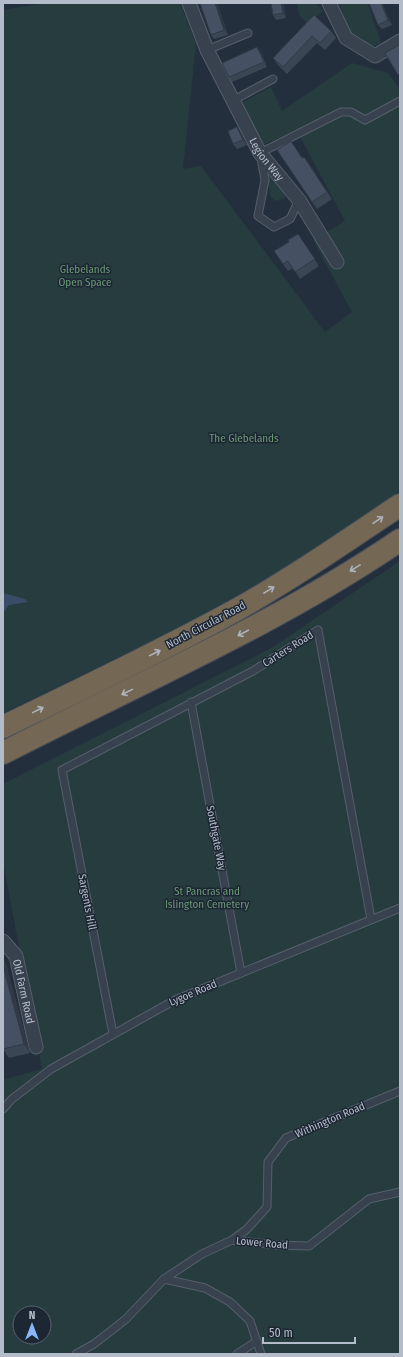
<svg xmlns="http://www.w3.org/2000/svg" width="403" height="1357" font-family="'Fira Sans Condensed',sans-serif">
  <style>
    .green { fill: #263c3f; fill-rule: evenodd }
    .water { fill: #394c67 }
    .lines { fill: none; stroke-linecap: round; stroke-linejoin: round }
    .lane-casing { stroke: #565f6c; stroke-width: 9 }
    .street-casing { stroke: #565f6c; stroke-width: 15 }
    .highway-casing { stroke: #434c59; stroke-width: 24 }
    .lane { stroke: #38414e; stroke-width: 7 }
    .street { stroke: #38414e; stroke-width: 13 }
    .highway { stroke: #746855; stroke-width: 22 }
    .wall { fill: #3b4654 }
    .shaded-wall { fill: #303945 }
    .building { fill: #455162; stroke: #303945 }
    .oneway { stroke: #aeb4bd }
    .labels { text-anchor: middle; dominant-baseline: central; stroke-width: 3; stroke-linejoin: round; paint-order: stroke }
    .street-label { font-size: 11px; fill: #b4bcc9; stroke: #1d2633 }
    .park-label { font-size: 11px; fill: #6b9a76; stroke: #1d2633 }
  </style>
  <rect width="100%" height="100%" fill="#242f3e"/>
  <g class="green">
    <path d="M44,3H180L196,44L183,169L201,166L325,332L352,312L313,240L345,221L297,131L262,145L239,104L271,87L282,111L352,63L388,73L400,90V491L306,556L187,624L3,713V10Z"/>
    <path d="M297,3H316L323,11L308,24L299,15Z"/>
    <path d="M339,3H368L381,43L373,46L349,32Z"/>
    <path d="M268,172L285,191V199L276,201L270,196Z"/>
    <path d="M400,561V1354H3V1080L42,1069L3,862V784L273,647ZM20,1313H44V1337H20Z"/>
  </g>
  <path class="water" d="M3,593L25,599L28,602L9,605L3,613Z"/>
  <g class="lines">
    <defs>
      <g id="lane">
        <path d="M207,50L248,33"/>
        <path d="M232,101L273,79"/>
        <path d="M299,200L290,219L274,227L258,216L265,180L260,153L341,112H351L365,120L400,101"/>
        <path d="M191,702L241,973"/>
        <path d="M113,1034L62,770L253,671L318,630L371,919"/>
        <path d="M3,1109L12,1099L51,1069L175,1000L400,908"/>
        <path d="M232,1240L246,1230L267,1207L268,1162L286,1138L400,1091"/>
        <path d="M164,1279L205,1288L230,1302L250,1321L261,1354"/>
        <path d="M76,1354L94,1344L126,1319L164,1279L202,1254L232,1240L276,1245L309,1246L369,1199L400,1192"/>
        <path d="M237,1354L257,1341"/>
      </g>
      <g id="street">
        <path id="s1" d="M189,3L207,50L260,153L299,200L337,262"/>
        <path d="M329,3L346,38L375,56L400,41"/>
        <path id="s2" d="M3,941L16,956L36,1047"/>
      </g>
      <g id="highway">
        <path d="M3,727C81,689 160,652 236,610C293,578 346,541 400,505"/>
        <path d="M3,753C137,684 275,625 400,540"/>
      </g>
    </defs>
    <use href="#lane" class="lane-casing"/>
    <use href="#street" class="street-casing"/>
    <use href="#highway" class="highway-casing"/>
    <use href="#lane" class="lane"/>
    <use href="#street" class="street"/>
    <use href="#highway" class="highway"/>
  </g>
  <g class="wall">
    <path d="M217,3L228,35L214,39L211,35Z"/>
    <path d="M271,3H283L286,18L276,20L273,15Z"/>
    <path d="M369,3H382L392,25L382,29L378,25Z"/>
    <path d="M314,15L331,31L336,38L325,50L317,43L287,74L278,65L273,58Z"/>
    <path d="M261,52L267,67L232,82L229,77Z"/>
    <path d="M240,132L247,145L237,149L233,144Z"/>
    <path d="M302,158L309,164L332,199L317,209L312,202Z"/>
    <path d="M298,234L319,266L300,279L293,268L288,271L274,251L289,242Z"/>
    <path d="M6,964L30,1053L9,1058L3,1049Z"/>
  </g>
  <g class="shaded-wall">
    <path d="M215,3H217L228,35L224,30Z"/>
    <path d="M281,3H283L286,18L283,13Z"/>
    <path d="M381,3H382L392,25L388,20Z"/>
    <path d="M257,47L261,52L267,67L264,62Z"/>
    <path d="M237,127L240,132L247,145L243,140Z"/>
    <path d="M3,958L6,964L30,1053L24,1044L3,966Z"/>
  </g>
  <g class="building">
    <path d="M200,3H215L224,30L211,35Z"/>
    <path d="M271,3H281L283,13L273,15Z"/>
    <path d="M369,3H381L388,20L378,25Z"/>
    <path d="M314,15L331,31L320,43L312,36L283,67L273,58Z"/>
    <path d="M399,45L400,48V74L398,75L385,53Z"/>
    <path d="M257,47L264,62L229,77L222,63Z"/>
    <path d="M237,127L243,140L233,144L228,131Z"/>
    <path d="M291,141L302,158L304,157L327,192L312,202L277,150Z"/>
    <path d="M298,234L315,259L295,272L288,261L283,264L274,251L289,242L288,240Z"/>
    <path d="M3,966L24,1044L3,1049Z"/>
  </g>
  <defs><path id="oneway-shaft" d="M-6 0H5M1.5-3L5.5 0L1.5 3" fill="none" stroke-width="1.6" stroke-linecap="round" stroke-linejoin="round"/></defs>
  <g class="oneway">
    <use href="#oneway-shaft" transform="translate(378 520) rotate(-34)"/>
    <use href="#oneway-shaft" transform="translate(355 568) rotate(149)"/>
    <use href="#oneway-shaft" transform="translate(269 590) rotate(-31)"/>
    <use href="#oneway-shaft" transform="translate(243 633) rotate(152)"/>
    <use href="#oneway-shaft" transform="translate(155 653) rotate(-26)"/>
    <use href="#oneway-shaft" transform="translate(127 692) rotate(154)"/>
    <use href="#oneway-shaft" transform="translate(38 710) rotate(-26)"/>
  </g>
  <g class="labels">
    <g class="street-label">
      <text stroke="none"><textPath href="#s1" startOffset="175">Legion Way</textPath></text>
      <text transform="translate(206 625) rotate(-28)">North Circular Road</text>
      <text transform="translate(288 649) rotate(-32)">Carters Road</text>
      <text transform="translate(216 838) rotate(79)">Southgate Way</text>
      <text transform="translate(87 902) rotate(79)">Sargents Hill</text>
      <text stroke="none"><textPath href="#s2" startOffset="56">Old Farm Road</textPath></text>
      <text transform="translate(193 993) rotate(-23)">Lygoe Road</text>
      <text transform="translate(330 1120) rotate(-23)">Withington Road</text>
      <text transform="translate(262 1243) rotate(5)">Lower Road</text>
    </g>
    <g class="park-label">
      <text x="85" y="269">Glebelands<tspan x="85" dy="13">Open Space</tspan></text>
      <text x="244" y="438">The Glebelands</text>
      <text x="207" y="891">St Pancras and<tspan x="207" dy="13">Islington Cemetery</tspan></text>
    </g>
  </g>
  <rect width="403" height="1357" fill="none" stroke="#b4bcc9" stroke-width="8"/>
  <g transform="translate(32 1325)"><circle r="19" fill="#1d2633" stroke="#59626f"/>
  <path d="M0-3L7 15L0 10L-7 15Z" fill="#8ab4f8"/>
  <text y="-6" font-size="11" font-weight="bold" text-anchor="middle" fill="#b4bcc9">N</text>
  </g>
  <path d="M263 1337v6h92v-6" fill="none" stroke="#b4bcc9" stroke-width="2"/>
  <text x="269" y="1337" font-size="12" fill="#b4bcc9" stroke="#1d2633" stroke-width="3" paint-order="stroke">50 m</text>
</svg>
